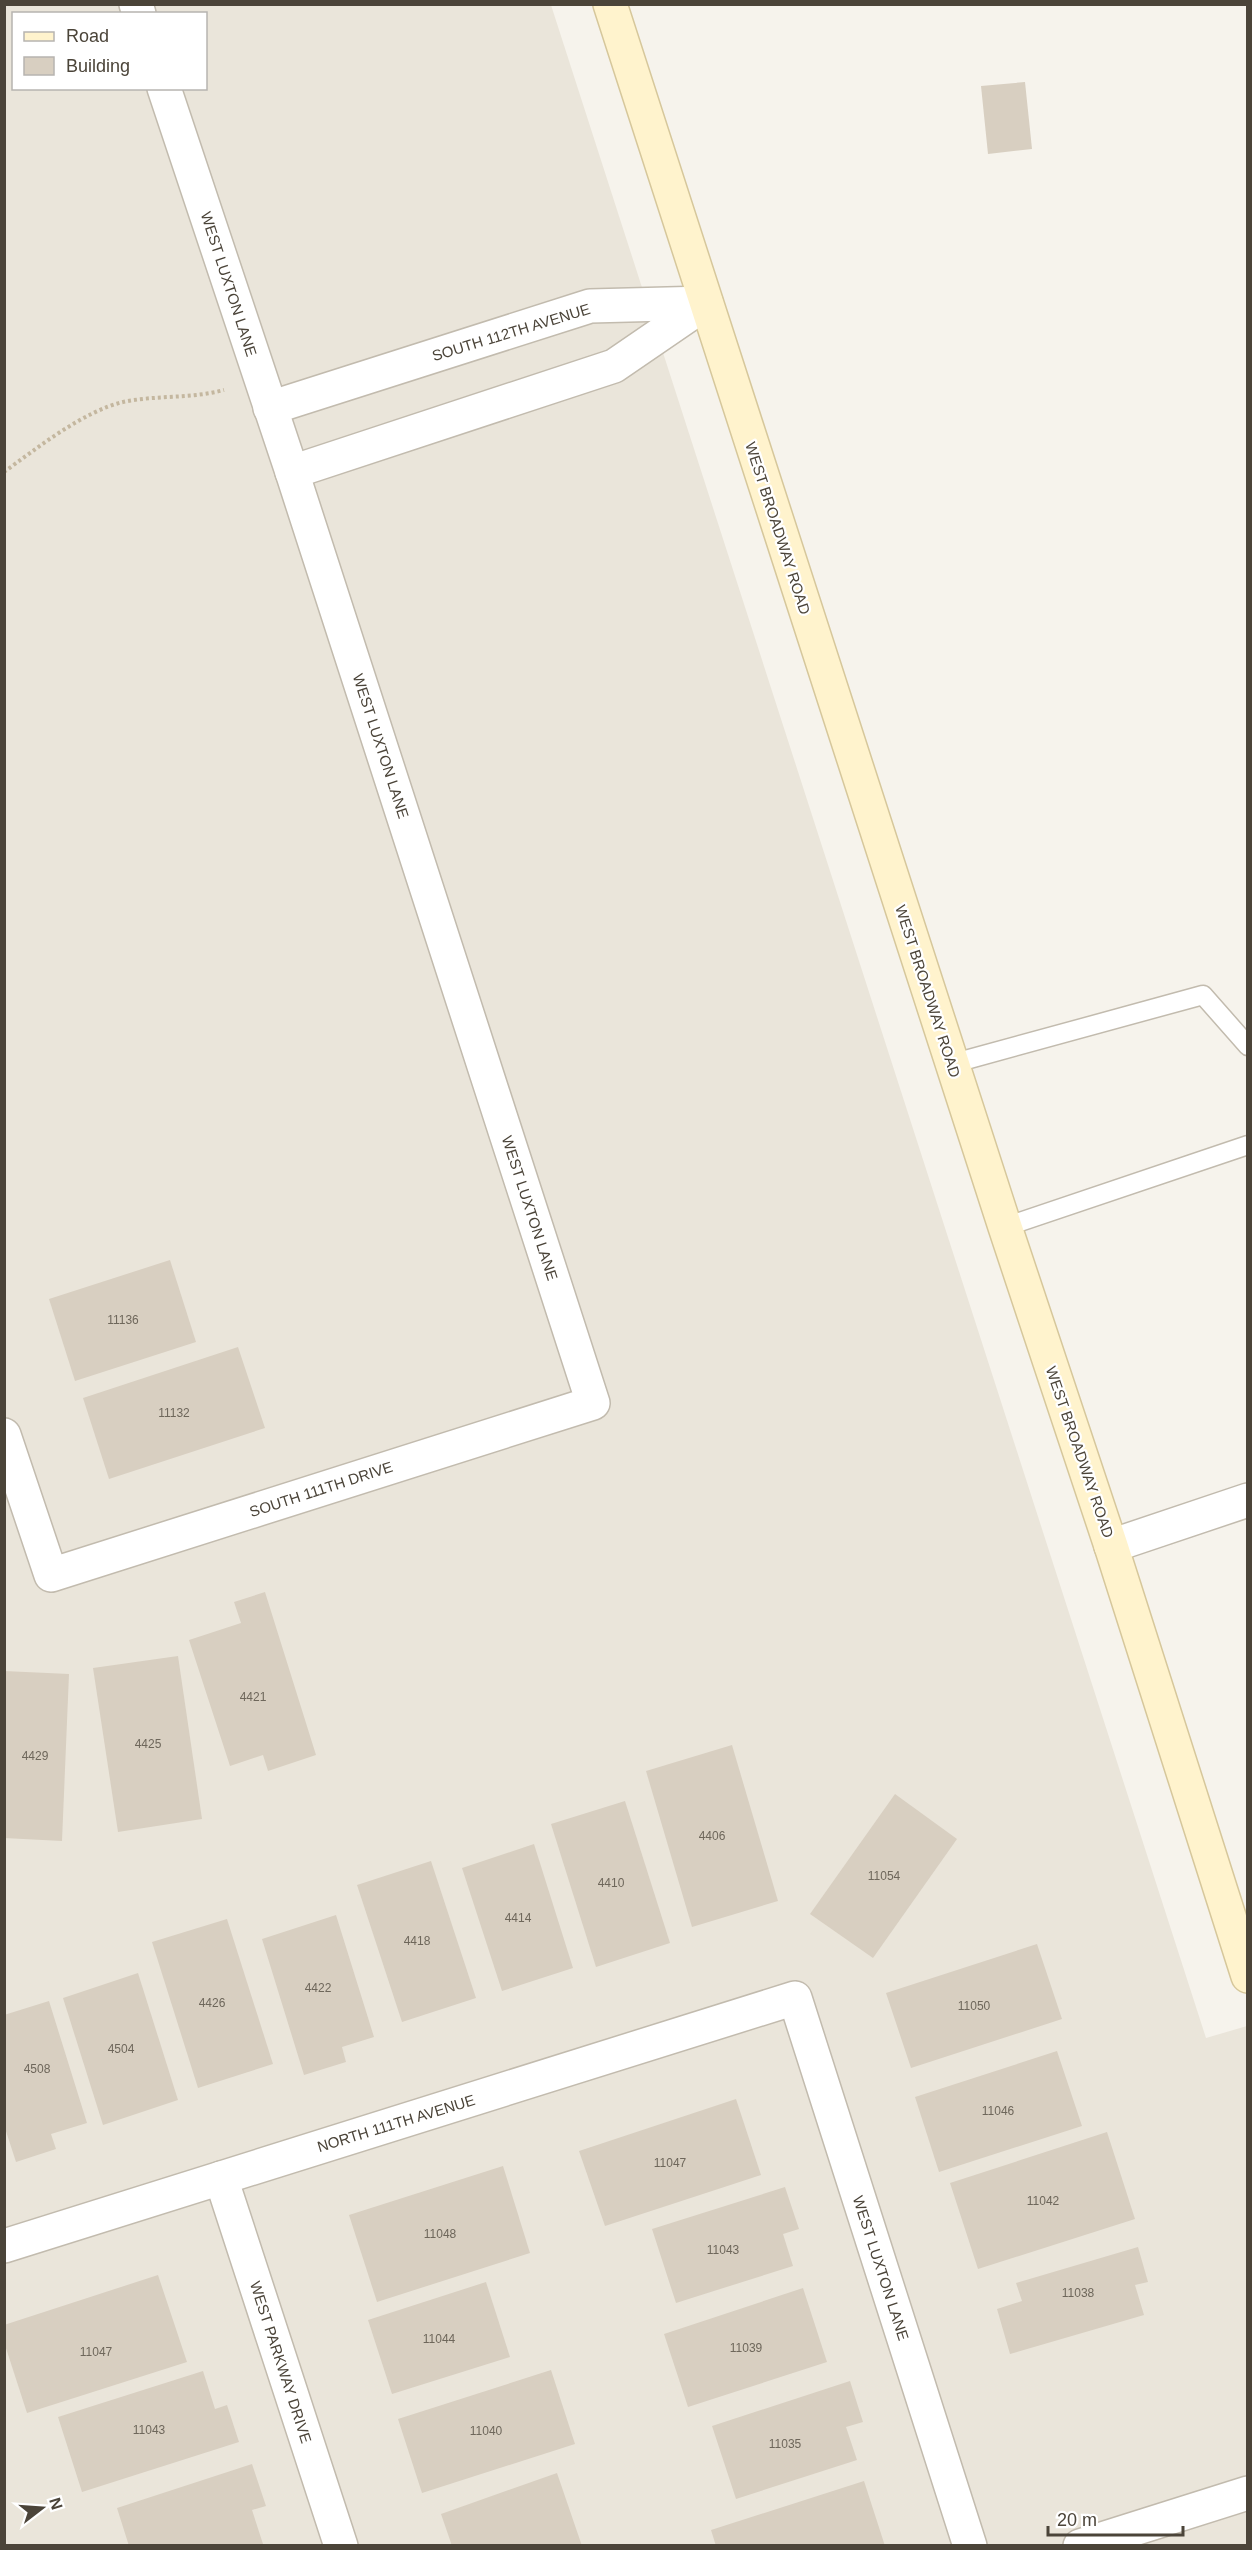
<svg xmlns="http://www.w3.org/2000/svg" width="1252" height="2550" font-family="Arial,sans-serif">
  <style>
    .residential { fill: #eae5da; fill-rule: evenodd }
    .building { fill: #d8cfc1 }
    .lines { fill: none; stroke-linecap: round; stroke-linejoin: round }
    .lane-casing { stroke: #c2bbae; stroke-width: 21 }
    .street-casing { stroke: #c2bbae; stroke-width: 36 }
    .secondary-casing { stroke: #d6c79b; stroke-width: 36 }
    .path { stroke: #c4b79f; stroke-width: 4; stroke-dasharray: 3 3; stroke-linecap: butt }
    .lane { stroke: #fff; stroke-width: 18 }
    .street { stroke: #fff; stroke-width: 33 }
    .secondary { stroke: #fff3cd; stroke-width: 33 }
    .labels { text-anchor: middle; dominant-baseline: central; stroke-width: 4.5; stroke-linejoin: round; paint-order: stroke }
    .number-label { font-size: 12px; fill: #6e675b }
    .street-label { font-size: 15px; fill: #4b4439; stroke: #fff }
  </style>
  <rect width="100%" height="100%" fill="#f6f3ec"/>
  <path class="residential" d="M5,5H551L1206,2038L1247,2026V2545L5,2546ZM14,14H206V88H14Z"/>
  <g class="building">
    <path d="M1025,82L1032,149L988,154L981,86Z"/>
    <path d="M170,1260L196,1342L75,1381L49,1299Z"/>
    <path d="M238,1347L265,1428L109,1479L83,1398Z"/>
    <path d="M265,1592L316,1755L268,1771L263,1755L230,1766L189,1640L241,1623L234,1602Z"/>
    <path d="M178,1656L202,1819L118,1832L93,1668Z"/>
    <path d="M4,1671L69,1674L62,1841L4,1838Z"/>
    <path d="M732,1745L778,1901L692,1927L646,1771Z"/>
    <path d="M895,1794L957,1839L873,1958L810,1914Z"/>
    <path d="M625,1801L670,1943L596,1967L551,1824Z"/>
    <path d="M534,1844L573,1968L502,1991L462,1868Z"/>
    <path d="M431,1861L476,1998L402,2022L357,1885Z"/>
    <path d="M336,1915L374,2037L342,2047L346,2062L304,2075L262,1939Z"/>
    <path d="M227,1919L273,2064L198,2088L152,1942Z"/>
    <path d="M1037,1944L1062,2019L911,2068L886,1993Z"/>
    <path d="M138,1973L178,2100L103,2125L63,1998Z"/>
    <path d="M49,2001L87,2123L51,2134L56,2149L16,2162L4,2125V2015Z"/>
    <path d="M1057,2051L1082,2126L939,2172L915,2097Z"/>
    <path d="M736,2099L761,2175L605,2226L579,2151Z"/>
    <path d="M1107,2132L1135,2219L978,2269L950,2183Z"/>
    <path d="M503,2166L530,2253L377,2302L349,2215Z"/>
    <path d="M785,2187L799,2229L783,2234L793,2266L676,2303L652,2229Z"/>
    <path d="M1138,2247L1148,2282L1135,2285L1144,2315L1010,2354L997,2309L1022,2301L1016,2283Z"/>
    <path d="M158,2275L187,2362L27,2413L4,2342V2325Z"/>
    <path d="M486,2282L510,2357L392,2394L368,2320Z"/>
    <path d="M803,2288L827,2362L688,2407L664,2334Z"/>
    <path d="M551,2370L575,2444L422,2493L398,2419Z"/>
    <path d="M203,2371L215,2409L227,2405L239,2442L82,2492L58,2417Z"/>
    <path d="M850,2381L863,2422L846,2427L857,2460L736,2499L712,2426Z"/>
    <path d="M252,2464L266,2506L252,2510L263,2544L129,2546L117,2508Z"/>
    <path d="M557,2473L582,2546H452L441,2514Z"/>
    <path d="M864,2481L885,2546H716L711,2530Z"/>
  </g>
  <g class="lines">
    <defs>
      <g id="lane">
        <path d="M951,1064L1203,995L1248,1046"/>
        <path d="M1005,1227L1248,1145"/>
      </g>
      <g id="street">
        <path d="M136,4L139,14"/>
        <path d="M270,408L590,306L706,303"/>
        <path d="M292,472L614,366L706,303"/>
        <path d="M4,1435L51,1575L593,1403L292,472L164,88"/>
        <path d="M1111,1546L1248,1500"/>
        <path d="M221,2178L341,2546"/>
        <path d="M4,2246L795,1998L970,2546"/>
        <path d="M1080,2546L1248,2493"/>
      </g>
      <path id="secondary" d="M610,4L1005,1227L1111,1546L1248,1976"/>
    </defs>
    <use href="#lane" class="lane-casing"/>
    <use href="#street" class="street-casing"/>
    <use href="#secondary" class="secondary-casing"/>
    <path class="path" d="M4,472C37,448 84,411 123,402C156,395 190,399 224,390"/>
    <use href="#lane" class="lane"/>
    <use href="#street" class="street"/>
    <use href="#secondary" class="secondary"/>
  </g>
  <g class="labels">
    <g class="number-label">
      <text x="123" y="1320">11136</text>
      <text x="174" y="1413">11132</text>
      <text x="253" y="1697">4421</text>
      <text x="148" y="1744">4425</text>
      <text x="35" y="1756">4429</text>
      <text x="712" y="1836">4406</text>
      <text x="884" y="1876">11054</text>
      <text x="611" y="1883">4410</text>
      <text x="518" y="1918">4414</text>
      <text x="417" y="1941">4418</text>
      <text x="318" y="1988">4422</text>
      <text x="212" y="2003">4426</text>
      <text x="974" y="2006">11050</text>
      <text x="121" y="2049">4504</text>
      <text x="37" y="2069">4508</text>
      <text x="998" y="2111">11046</text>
      <text x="670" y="2163">11047</text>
      <text x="1043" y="2201">11042</text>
      <text x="440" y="2234">11048</text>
      <text x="723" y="2250">11043</text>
      <text x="1078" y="2293">11038</text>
      <text x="439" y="2339">11044</text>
      <text x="746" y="2348">11039</text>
      <text x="96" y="2352">11047</text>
      <text x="149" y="2430">11043</text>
      <text x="486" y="2431">11040</text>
      <text x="785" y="2444">11035</text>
    </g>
    <g class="street-label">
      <text transform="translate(229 284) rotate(72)">WEST LUXTON LANE</text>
      <text transform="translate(511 332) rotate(-17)">SOUTH 112TH AVENUE</text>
      <text transform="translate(778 528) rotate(72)">WEST BROADWAY ROAD</text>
      <text transform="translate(381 746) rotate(72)">WEST LUXTON LANE</text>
      <text transform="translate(928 991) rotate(72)">WEST BROADWAY ROAD</text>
      <text transform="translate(530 1208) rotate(72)">WEST LUXTON LANE</text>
      <text transform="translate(1080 1452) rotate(71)">WEST BROADWAY ROAD</text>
      <text transform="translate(321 1489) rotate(-18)">SOUTH 111TH DRIVE</text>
      <text transform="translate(396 2123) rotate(-17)">NORTH 111TH AVENUE</text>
      <text transform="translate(881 2268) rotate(72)">WEST LUXTON LANE</text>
      <text transform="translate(281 2362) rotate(72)">WEST PARKWAY DRIVE</text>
    </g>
  </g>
  <rect width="1252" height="2550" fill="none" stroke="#4b4439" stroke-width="12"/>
  <rect x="12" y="12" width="195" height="78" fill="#ffffff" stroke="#b7b4b0" stroke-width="1.5"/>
  <rect x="24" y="32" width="30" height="9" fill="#fff3cd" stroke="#b7b4b0" stroke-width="1.5"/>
  <text x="66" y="42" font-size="18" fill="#4b4439">Road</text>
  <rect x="24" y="57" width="30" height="18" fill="#d8cfc1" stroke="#b7b4b0" stroke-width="1.5"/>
  <text x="66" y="72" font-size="18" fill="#4b4439">Building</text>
  <g transform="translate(42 2508) rotate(73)" stroke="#ffffff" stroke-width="4.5" paint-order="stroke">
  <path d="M0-4.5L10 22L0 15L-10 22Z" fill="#4b4439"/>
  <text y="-9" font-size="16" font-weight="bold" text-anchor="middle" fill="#4b4439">N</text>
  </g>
  <path d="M1048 2526v9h135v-9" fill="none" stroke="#4b4439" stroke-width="3"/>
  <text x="1057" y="2526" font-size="18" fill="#4b4439" stroke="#ffffff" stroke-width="4.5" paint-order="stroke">20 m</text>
</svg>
